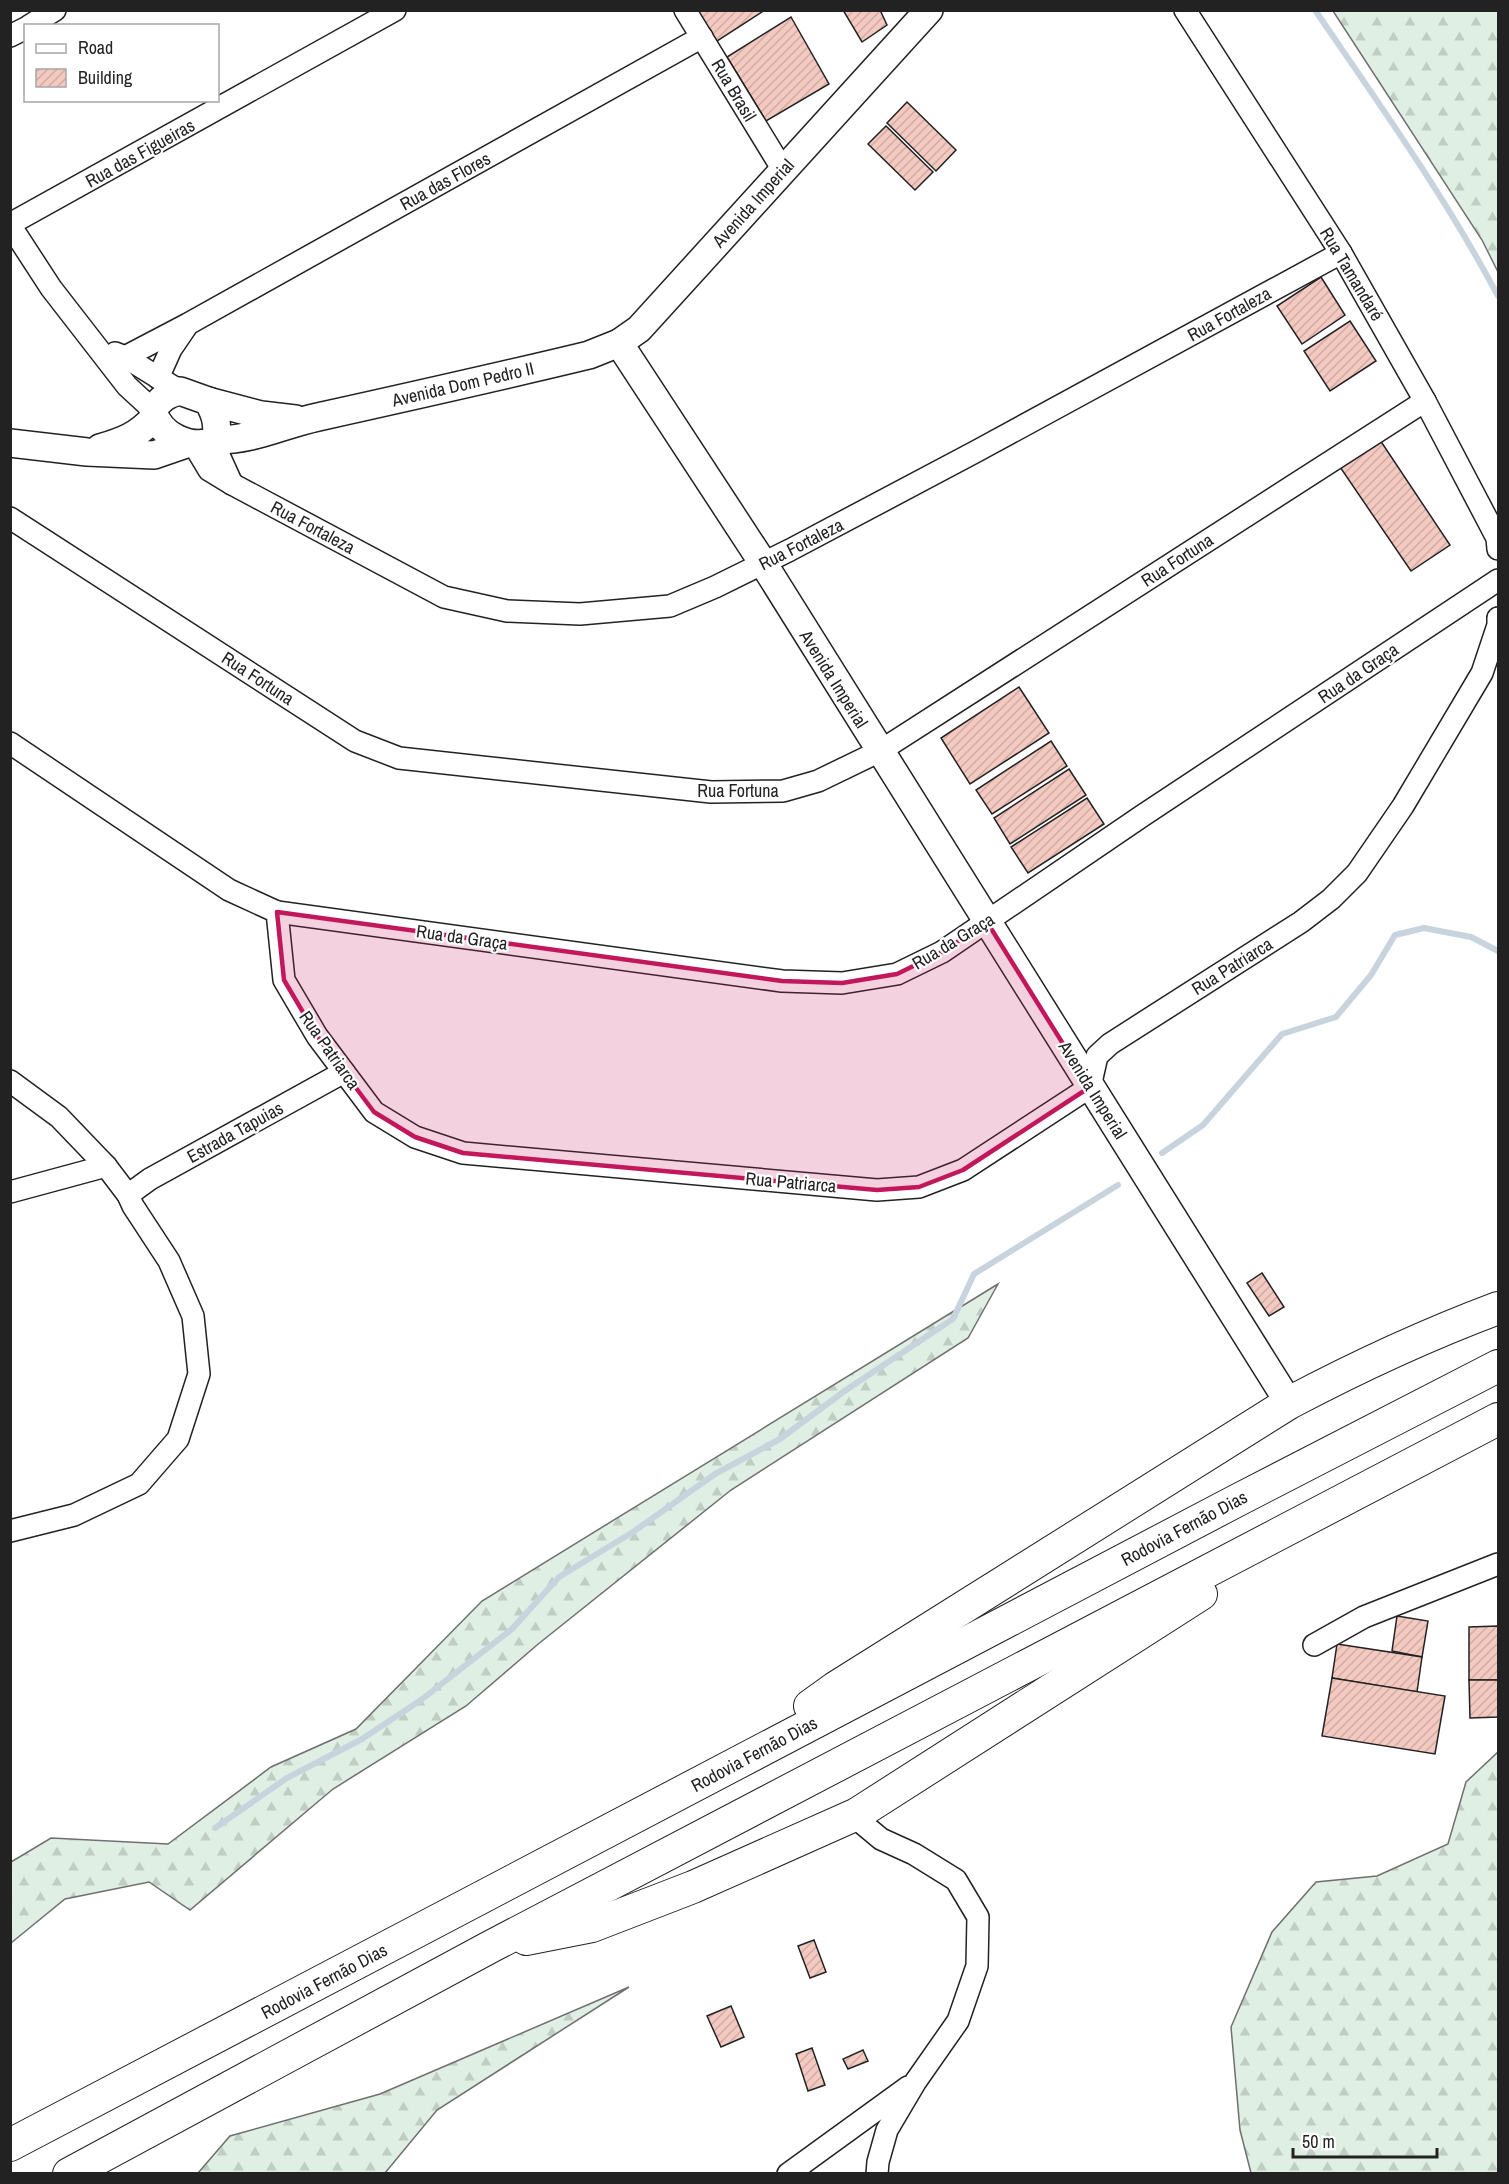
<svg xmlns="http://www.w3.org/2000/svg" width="1509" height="2184" font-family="'Archivo Narrow',sans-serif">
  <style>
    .forest { fill: url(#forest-firs); stroke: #6f6f6f; stroke-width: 1.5 }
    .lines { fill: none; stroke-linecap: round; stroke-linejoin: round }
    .stream { stroke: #c7d3dd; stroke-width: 6 }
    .building { fill: url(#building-hatch); stroke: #222; stroke-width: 1.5 }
    .minor-casing { stroke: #222; stroke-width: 24 }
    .major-casing { stroke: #222; stroke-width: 30 }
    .highway-casing { stroke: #222; stroke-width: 34 }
    .minor { stroke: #fff; stroke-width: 21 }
    .major { stroke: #fff; stroke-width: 27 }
    .highway { stroke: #fff; stroke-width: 32 }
    .marked { fill: #c2185b; fill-opacity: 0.2; stroke: #c2185b; stroke-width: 4.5; stroke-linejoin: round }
    .labels { text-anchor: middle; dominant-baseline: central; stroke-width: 4.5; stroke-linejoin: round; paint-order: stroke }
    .street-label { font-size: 18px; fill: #222; stroke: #fff }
  </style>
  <defs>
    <pattern id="forest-firs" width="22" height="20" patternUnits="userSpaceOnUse" patternTransform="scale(1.5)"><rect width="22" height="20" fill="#e0efe3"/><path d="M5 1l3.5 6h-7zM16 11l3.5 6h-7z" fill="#c0cdc2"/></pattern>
    <pattern id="building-hatch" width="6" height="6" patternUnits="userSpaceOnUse" patternTransform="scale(1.5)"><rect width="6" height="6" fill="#f3c9c0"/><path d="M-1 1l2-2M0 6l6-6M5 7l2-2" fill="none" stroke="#d0aca5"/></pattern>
  </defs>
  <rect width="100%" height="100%" fill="#fff"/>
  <g class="forest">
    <path d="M1333,11H1498V272L1482,240Z"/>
    <path d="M998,1284L968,1338L731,1490L537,1645L466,1706L333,1789L190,1910L149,1882L65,1899L11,1943V1862L51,1838L168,1844L271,1767L356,1729L482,1601Z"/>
    <path d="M1498,1752V2173H1251L1240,2130L1231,2027L1272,1932L1316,1882L1377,1876L1448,1844L1466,1782Z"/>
    <path d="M629,1987L437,2110L385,2173H198L230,2136L380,2094Z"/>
  </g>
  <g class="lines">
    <g class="stream">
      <path d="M1315,10C1379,104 1445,196 1498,296"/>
      <path d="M1162,1153L1203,1125L1282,1034L1336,1017L1371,975L1395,935L1424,928L1471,937L1498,951"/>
      <path d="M215,1828L287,1778L362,1739L421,1700L512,1629L559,1577L633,1532L715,1474L780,1439L846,1390L953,1319L974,1274L1118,1185"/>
    </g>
  </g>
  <g class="building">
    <path d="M691,10H765L711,45Z"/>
    <path d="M843,10H880L887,25L862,42Z"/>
    <path d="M791,17L829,84L766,121L727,57Z"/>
    <path d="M907,102L956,150L936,171L887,123Z"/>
    <path d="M886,126L933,172L915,190L868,144Z"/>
    <path d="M1321,277L1345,315L1302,344L1277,306Z"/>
    <path d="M1350,321L1376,361L1330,391L1304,351Z"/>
    <path d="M1380,440L1450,545L1411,571L1340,467Z"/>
    <path d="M1019,687L1049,733L970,784L941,738Z"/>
    <path d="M1051,741L1067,766L992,814L976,790Z"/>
    <path d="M1069,769L1086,795L1010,844L994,818Z"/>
    <path d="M1087,798L1104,824L1028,873L1011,847Z"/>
    <path d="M1262,1273L1284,1307L1269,1316L1247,1283Z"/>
    <path d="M1397,1616L1428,1621L1422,1657L1392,1651Z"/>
    <path d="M1498,1626V1680H1469V1627Z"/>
    <path d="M1337,1644L1422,1657L1417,1692L1332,1678Z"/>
    <path d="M1332,1678L1445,1696L1435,1754L1322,1736Z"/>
    <path d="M1469,1680H1498V1717L1470,1718Z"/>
    <path d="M814,1940L826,1972L810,1978L798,1946Z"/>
    <path d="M731,2006L744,2037L721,2047L707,2016Z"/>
    <path d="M812,2048L825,2085L808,2091L796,2054Z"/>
    <path d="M863,2050L868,2061L848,2069L843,2059Z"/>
  </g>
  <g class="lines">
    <defs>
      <g id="minor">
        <path d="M685,10L783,170"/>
        <path d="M1185,10L1341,253L1425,401L1497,538L1498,549"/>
        <path d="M29,26L55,10"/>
        <path d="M10,36L26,28"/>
        <path d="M10,224L395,10"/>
        <path d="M10,225L51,288L127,386L153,410"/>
        <path d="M115,353L125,357L180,391"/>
        <path d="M125,357L188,324L702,37"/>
        <path d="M158,378L171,349L186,327"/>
        <path d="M213,442L232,484"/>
        <path d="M194,445L209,470L232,484L444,597L507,611L580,614L670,606L715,587L790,550L975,452L1341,253"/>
        <path d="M10,518L355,741L399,758L711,792L783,791L818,781L880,751L1425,401"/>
        <path d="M10,743L229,890L277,912L284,980L317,1036L374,1112L415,1137L463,1153L877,1190L919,1187L963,1170L1090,1087L1097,1056L1110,1044L1301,922L1331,899L1357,873L1403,806L1482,673L1498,625V618"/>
        <path d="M277,912L782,981L842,983L897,974L942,952L1142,816L1498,580"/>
        <path d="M10,1081L59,1117L106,1166L128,1195L133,1206L169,1261L193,1316L199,1374L178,1439L139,1484L74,1515L10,1531"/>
        <path d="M10,1192L106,1166"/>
        <path d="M128,1195L150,1179L344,1072"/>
        <path d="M1314,1645L1364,1617L1498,1564"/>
        <path d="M857,1814L863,1824L881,1839L914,1854L956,1880L978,1917L977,1966L958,2021L916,2081L887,2130L878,2162L877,2174"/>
        <path d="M788,2174L908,2087"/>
      </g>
      <g id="major">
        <path d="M929,10L639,329L619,343L763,563L1289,1403"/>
        <path d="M180,391L208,401C216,415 218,424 216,440C192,451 159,436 153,410C160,399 167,394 180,391Z"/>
        <path d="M208,401L261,415L295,419"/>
        <path d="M216,440C255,440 281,425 318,417C408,397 498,377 589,355L619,343"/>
        <path d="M10,443L87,452L154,455L186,444"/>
        <path d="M100,448C124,441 137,436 155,417"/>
      </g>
      <g id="highway">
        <path d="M810,1706L835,1688L1289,1403C1357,1367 1426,1335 1498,1308"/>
        <path d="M526,1939L592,1926L693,1887L857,1814L1201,1594"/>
        <path d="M10,2145L1236,1501L1498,1366"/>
        <path d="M69,2174L490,1947L1498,1419"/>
      </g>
    </defs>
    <use href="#minor" class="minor-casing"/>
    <use href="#major" class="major-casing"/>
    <use href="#highway" class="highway-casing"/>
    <use href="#minor" class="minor"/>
    <use href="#major" class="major"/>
    <use href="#highway" class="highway"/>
  </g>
  <path class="marked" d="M277,912L782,981L842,983L897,974L942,952L987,922L1090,1087L963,1170L919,1187L877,1190L463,1153L415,1137L374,1112L317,1036L284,980Z"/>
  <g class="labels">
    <g class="street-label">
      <text transform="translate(734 90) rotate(59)">Rua Brasil</text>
      <text transform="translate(140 153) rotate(-29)">Rua das Figueiras</text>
      <text transform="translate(445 181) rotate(-29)">Rua das Flores</text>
      <text transform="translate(753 203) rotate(-48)">Avenida Imperial</text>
      <text transform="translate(1352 274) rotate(59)">Rua Tamandaré</text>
      <text transform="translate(1229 314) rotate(-29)">Rua Fortaleza</text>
      <text transform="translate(463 384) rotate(-13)">Avenida Dom Pedro II</text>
      <text transform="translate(313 527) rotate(28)">Rua Fortaleza</text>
      <text transform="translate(801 544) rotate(-27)">Rua Fortaleza</text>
      <text transform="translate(1177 560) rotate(-33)">Rua Fortuna</text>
      <text transform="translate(1358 673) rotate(-34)">Rua da Graça</text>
      <text transform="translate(258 678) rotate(33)">Rua Fortuna</text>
      <text transform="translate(834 679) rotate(58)">Avenida Imperial</text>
      <text x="738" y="790">Rua Fortuna</text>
      <text transform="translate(462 937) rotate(8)">Rua da Graça</text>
      <text transform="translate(953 941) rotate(-31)">Rua da Graça</text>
      <text transform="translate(1232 966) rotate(-32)">Rua Patriarca</text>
      <text transform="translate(330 1050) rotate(55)">Rua Patriarca</text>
      <text transform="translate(1093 1090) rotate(58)">Avenida Imperial</text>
      <text transform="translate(235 1132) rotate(-29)">Estrada Tapuias</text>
      <text transform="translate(791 1182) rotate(5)">Rua Patriarca</text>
      <text transform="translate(1184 1528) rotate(-28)">Rodovia Fernão Dias</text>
      <text transform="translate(754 1754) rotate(-28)">Rodovia Fernão Dias</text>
      <text transform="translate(324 1981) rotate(-28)">Rodovia Fernão Dias</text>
    </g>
  </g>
  <rect width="1509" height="2184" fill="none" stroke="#222222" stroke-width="24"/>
  <rect x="24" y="24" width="195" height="78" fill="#ffffff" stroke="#a7a7a7" stroke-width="1.5"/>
  <rect x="36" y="44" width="30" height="9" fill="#ffffff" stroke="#a7a7a7" stroke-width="1.5"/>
  <text x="78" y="54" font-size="18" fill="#222222">Road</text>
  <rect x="36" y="69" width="30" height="18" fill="url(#building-hatch)" stroke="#a7a7a7" stroke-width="1.5"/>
  <text x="78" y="84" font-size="18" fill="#222222">Building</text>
  <path d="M1293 2148v9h144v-9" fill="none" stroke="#222222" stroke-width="3"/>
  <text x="1302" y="2148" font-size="18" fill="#222222" stroke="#ffffff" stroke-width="4.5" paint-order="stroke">50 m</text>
</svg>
